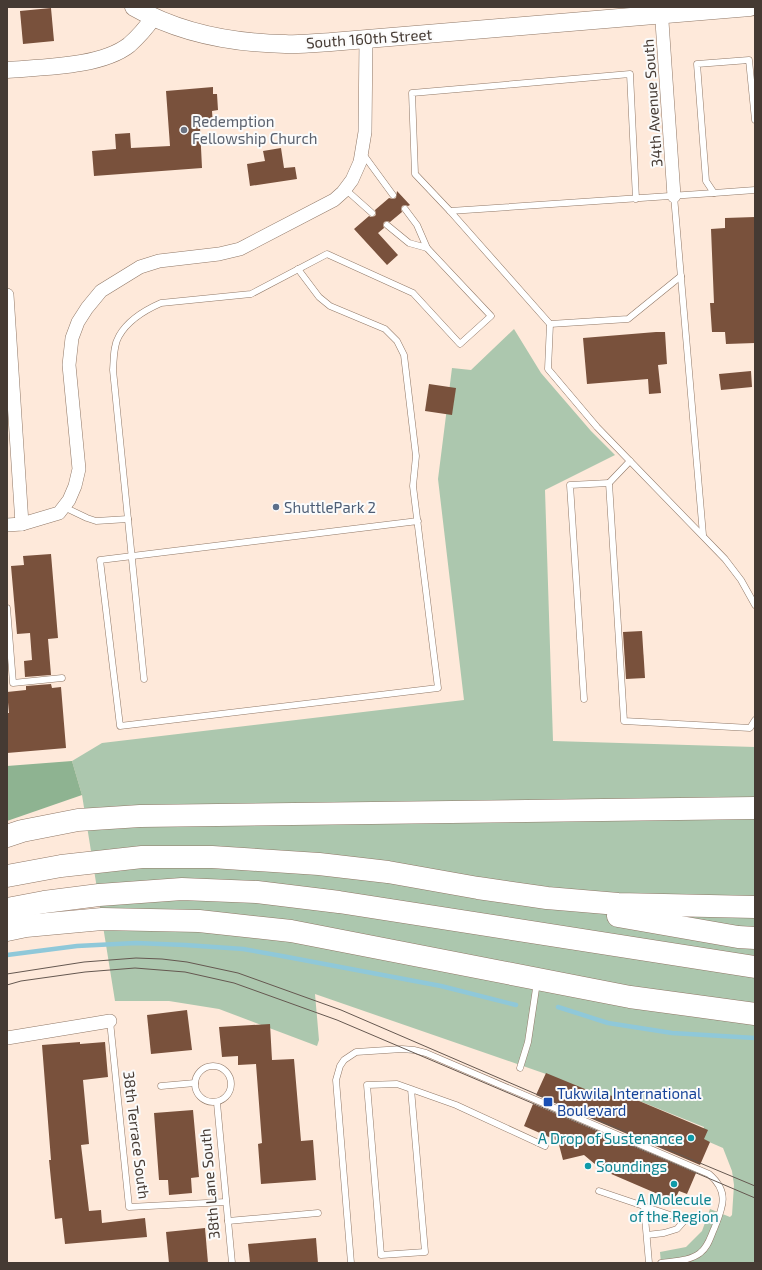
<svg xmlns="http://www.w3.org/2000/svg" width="762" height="1270" font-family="'Exo 2',sans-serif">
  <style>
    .green { fill: #acc7ae }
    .forest { fill: #8eb391 }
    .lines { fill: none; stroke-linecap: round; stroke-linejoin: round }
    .stream { stroke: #8fc8d9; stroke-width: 4.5 }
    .building { fill: #79513c }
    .service-casing { stroke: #907867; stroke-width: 7 }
    .minor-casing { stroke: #907867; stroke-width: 14 }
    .tertiary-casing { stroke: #907867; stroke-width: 17 }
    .secondary-casing { stroke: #907867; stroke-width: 19 }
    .motorway-casing { stroke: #907867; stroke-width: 23 }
    .service { stroke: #fff; stroke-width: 6 }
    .minor { stroke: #fff; stroke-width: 13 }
    .tertiary { stroke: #fff; stroke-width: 16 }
    .secondary { stroke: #fff; stroke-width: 18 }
    .motorway { stroke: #fff; stroke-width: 22 }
    .tram { stroke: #655850; stroke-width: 1 }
    .worship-dot { fill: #6b7280; stroke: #fbfbfb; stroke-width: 1.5 }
    .service-dot { fill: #5c6f8a; stroke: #fbfbfb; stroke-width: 1.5 }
    .transit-dot { fill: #1a4fb4; stroke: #fbfbfb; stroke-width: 1.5 }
    .culture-dot { fill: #0f9aa8; stroke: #fbfbfb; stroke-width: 1.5 }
    .labels { text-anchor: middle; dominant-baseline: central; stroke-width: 4; stroke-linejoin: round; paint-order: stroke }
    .street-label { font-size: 15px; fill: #453a33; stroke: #fbfbfb }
    .worship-label { font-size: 15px; fill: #5b616d; stroke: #fbfbfb; text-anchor: start }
    .service-label { font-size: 15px; fill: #4e5e75; stroke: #fbfbfb; text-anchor: start }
    .transit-label { font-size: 15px; fill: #164399; stroke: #fbfbfb; text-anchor: start }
    .culture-label { font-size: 15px; fill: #0d838f; stroke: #fbfbfb; text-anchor: end }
  </style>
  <rect width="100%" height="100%" fill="#fee9da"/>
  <path class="green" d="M514,329L541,373L591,431L615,455L545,490L553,741L755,747V1263H661L660,1252L686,1247L702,1231L710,1209L730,1217L732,1215L734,1185L732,1171L723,1148L700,1138L704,1127L632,1098L598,1095L546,1074L315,994L319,1040L317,1046L219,1009L169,1001H115L82,795L72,761L102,743L464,700L438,479L452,368L471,370Z"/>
  <path class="forest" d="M72,761L82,795L7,821V766Z"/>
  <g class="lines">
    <g class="stream">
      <path d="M7,955L77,946L136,943L185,945L243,949L282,956L441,986L516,1005"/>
      <path d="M558,1007L608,1023L672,1033L755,1038"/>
    </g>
  </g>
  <g class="building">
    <path d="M51,8L54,41L23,44L20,11Z"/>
    <path d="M213,87V94H217L218,110L212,111L213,126L200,127L202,168L94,176L92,151L116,149L115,134L130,133L131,148L170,146L166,91Z"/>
    <path d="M281,148L284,168L295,167L297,179L250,186L247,164L265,161L263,151Z"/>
    <path d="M397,191L410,205L408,206L405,205L402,206L401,209L402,212L390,222L387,221L384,222L383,225L384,228L378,233L398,255L387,265L354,229L369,216L371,217L375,216L376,214L375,210L389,198L393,199L396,198Z"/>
    <path d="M755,217V343L726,344L725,332H712L710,303H714L711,229L725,228V218Z"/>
    <path d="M656,332H665L667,364L658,365L661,393L649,394L648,379L587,384L583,338Z"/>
    <path d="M751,371L752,387L721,390L719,374Z"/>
    <path d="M429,384L456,388L452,415L425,411Z"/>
    <path d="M51,554L58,638L48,639L51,675L25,677L24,661L32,660L30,633L17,634L11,566L24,565L23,556Z"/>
    <path d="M642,631L645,678L626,679L623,632Z"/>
    <path d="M51,684L52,688L61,687L66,748L7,753V713H9L7,692L26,690V686Z"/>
    <path d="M187,1010L192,1050L151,1054L147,1015Z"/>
    <path d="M270,1024L272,1060L294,1059L301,1141L313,1140L316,1180L261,1184L258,1144L262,1143L256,1064L238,1065V1056L222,1057L219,1027Z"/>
    <path d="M80,1042V1044L105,1042L108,1077L83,1080L89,1144L81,1145L89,1211L101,1210L102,1223L145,1218L147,1237L65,1244L62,1218L55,1219L49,1160H51L42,1045Z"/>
    <path d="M546,1073L597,1094L632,1098L708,1130L704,1139L710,1142L700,1165L536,1095Z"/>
    <path d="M533,1104L696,1173L687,1194L679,1191L674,1201L602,1170L584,1155L563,1160L558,1141L524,1126Z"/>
    <path d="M193,1110L199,1177L191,1178L192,1193L169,1195L168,1180H159L154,1113Z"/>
    <path d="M205,1228L208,1263H169L166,1232Z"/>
    <path d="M316,1238L318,1263H250L248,1244Z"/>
  </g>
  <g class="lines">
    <defs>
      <g id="service">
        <path d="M755,120L749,60L697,64L706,181L714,193L755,190"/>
        <path d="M363,154L393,195"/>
        <path d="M345,189L372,213"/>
        <path d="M674,196L703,535"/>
        <path d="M636,199L630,74L412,93L415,174L450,211L714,193"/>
        <path d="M450,211L550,324L628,319L681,276"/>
        <path d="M387,225L409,243L427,248L417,225L405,209"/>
        <path d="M298,269L319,297L330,306L385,329L397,341L404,355L416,456L413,486L438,688L120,726L100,560L418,521"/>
        <path d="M550,324L548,369L597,427L725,559L741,580L755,605"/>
        <path d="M609,483L630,461"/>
        <path d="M64,507L87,518L96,521L128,519"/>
        <path d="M7,608L13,683L62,678"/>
        <path d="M144,679L113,370C114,359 113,346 119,336C128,320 145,310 161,303L251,294L327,254L413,293L460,344L491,316L427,248"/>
        <path d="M584,699L570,485L609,483L624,721L750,728L755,720"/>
        <path d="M110,1021L129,1207L226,1202"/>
        <circle cx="213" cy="1084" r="18"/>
        <path d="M520,1068L528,1042L537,982"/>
        <path d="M161,1086L195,1083"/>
        <path d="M411,1089L425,1252L381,1255L367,1085L397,1084L456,1105L545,1146"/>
        <path d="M217,1103L232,1263"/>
        <path d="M599,1191L685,1220L677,1229L664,1233L647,1235"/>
        <path d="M644,1206L649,1263"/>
        <path d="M228,1221L318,1213"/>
        <path d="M351,1263L336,1080L340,1066L344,1060L356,1052L402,1049L414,1050L426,1053L709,1174C730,1192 723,1207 714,1229C710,1238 708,1247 700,1253C690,1261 674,1261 661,1263"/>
      </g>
      <g id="minor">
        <path d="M661,7L674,196"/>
        <path d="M7,295L22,524"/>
        <path d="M7,525L22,524L59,513L69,500L75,486L79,469L69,365L72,338L78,322L87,308L101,291L140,267L159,261L219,254L240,249L334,200L343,192L352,180L360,162L365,132L366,39"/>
        <path d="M7,1038L110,1021"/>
      </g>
      <path id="tertiary" d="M7,70C42,67 101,67 129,45C138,37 146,28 153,18"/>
      <path id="secondary" d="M134,7C179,33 233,43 285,44C300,45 316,43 331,42L750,7"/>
      <g id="motorway">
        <path d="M7,836L22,831L78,820L140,816L755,808"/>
        <path d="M7,876L61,866L142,857H212L319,864L388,872L478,888L547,898L618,904L755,907"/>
        <path d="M7,909L44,902L99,895L182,889L257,892L339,902L755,967"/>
        <path d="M618,916L738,937L755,938"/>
        <path d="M7,930L26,926L102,919L199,921L291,931L630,997L755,1014"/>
      </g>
    </defs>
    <use href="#service" class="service-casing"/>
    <use href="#minor" class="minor-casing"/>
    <use href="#tertiary" class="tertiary-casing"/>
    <use href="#secondary" class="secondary-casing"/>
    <use href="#motorway" class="motorway-casing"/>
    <use href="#service" class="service"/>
    <use href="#minor" class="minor"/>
    <use href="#tertiary" class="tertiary"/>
    <use href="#secondary" class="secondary"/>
    <use href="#motorway" class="motorway"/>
    <g class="tram">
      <path d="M7,974L84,962L136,958L162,959L187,962L238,973L341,1010L573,1110L755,1186"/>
      <path d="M7,985L21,981L85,972L135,968L185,972L234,983L337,1020L755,1198"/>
    </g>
  </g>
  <circle class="worship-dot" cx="184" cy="130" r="4"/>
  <circle class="service-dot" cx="276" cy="507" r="4"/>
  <rect class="transit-dot" x="543" y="1097" width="10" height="10" rx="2"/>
  <g class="culture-dot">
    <circle cx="691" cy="1138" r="4"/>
    <circle cx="588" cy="1166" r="4"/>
    <circle cx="674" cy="1184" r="4"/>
  </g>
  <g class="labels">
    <g class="street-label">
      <text transform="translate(369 38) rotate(-4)">South 160th Street</text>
      <text transform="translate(652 103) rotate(-94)">34th Avenue South</text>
      <text transform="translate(137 1135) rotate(83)">38th Terrace South</text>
      <text transform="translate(209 1184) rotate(-95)">38th Lane South</text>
    </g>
    <g class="worship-label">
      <text x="192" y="121">Redemption<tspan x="192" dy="17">Fellowship Church</tspan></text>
    </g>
    <g class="service-label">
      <text x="284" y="507">ShuttlePark 2</text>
    </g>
    <g class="transit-label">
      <text x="557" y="1093">Tukwila International<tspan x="557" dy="17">Boulevard</tspan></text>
    </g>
    <g class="culture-label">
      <text x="683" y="1138">A Drop of Sustenance</text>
      <text x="596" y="1166" text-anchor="start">Soundings</text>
      <text x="674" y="1199" text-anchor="middle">A Molecule<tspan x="674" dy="17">of the Region</tspan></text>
    </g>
  </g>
  <rect width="762" height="1270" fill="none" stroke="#453a33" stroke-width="16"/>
</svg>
